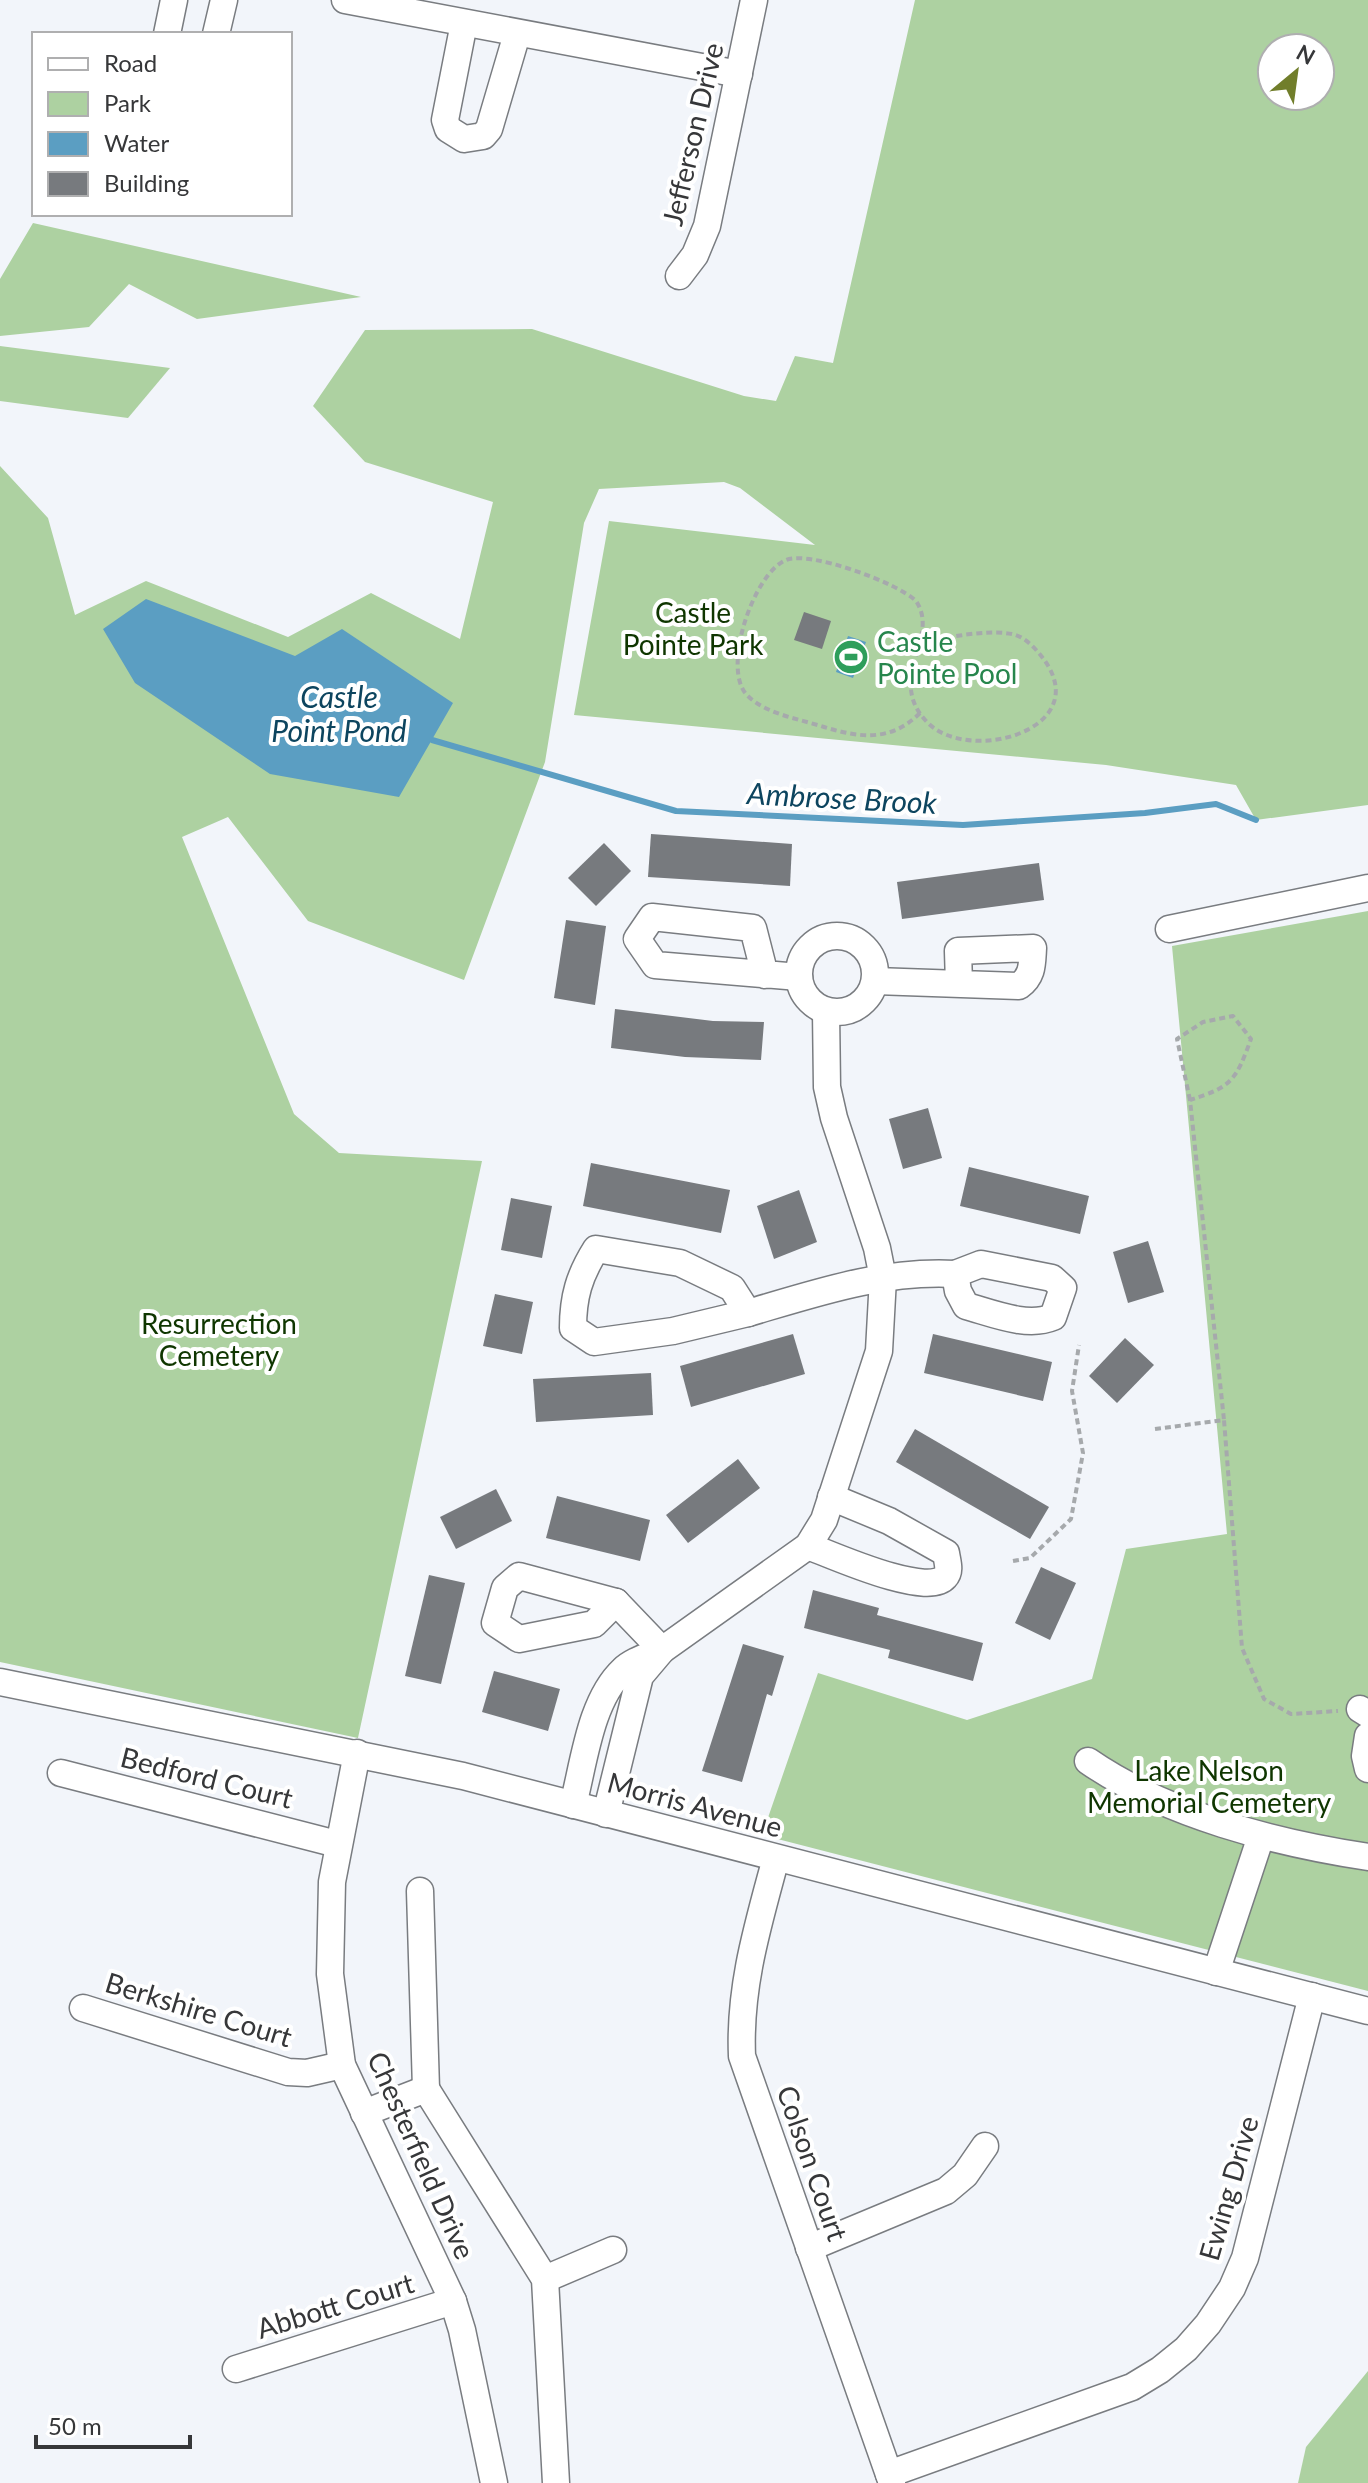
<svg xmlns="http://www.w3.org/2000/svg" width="1368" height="2483" font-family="Lato,sans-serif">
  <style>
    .green { fill: #add1a1; fill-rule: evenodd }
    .water { fill: #5b9ec2 }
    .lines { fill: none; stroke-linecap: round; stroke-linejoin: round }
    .stream { stroke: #5b9ec2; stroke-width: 6 }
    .building { fill: #777a7e }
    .minor-casing { stroke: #797c80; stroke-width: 29 }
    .path { stroke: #a6a9ac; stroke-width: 4; stroke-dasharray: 6 4; stroke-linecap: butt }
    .minor { stroke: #fff; stroke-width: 26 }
    .labels { text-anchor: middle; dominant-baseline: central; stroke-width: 8; stroke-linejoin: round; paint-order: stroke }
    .street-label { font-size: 28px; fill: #363739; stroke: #fff }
    .park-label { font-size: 28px; fill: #0f3600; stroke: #fff }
    .leisure-label { font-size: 28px; fill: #27864d; stroke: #fff; text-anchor: start }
    .water-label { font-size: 30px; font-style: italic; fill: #0d455f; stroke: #fff }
  </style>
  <rect width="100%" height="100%" fill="#f2f5fa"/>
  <g class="green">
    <path d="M915,0H1368V805L1256,820L1236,785L1106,765L574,715L609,521L815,545L740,488L724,482L599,489L584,523L545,762L464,980L308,921L228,817L182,837L294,1114L339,1153L482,1161L358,1738L0,1662V466L48,518L75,615L146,581L288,637L371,593L460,639L493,502L365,462L313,406L365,330L532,329L744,396L776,401L795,356L833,363ZM1272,48H1320V96H1272Z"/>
    <path d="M33,223L361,297L197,319L129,284L89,327L0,336V279Z"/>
    <path d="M0,346L170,368L128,418L0,401Z"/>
    <path d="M1368,911V1991L762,1835L818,1673L967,1720L1092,1679L1126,1549L1227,1534L1172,946Z"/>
    <path d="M1368,2371V2483H1298L1306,2447Z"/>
  </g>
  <g class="water">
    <path d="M146,599L295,656L342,629L453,703L399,797L270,774L135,683L103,629Z"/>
    <path d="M848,636L866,642L853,678L836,672Z"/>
  </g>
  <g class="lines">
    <path class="stream" d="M432,740L676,811L963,825L1145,813L1216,804L1256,820"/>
  </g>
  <g class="building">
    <path d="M804,612L831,621L822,649L794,640Z"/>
    <path d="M651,834L792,844L790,886L648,877Z"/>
    <path d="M604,843L631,871L596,906L568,878Z"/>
    <path d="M1039,863L1044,900L902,919L897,882Z"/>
    <path d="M566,920L606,926L595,1005L554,998Z"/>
    <path d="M615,1009L713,1021L764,1022L761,1060L685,1057L611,1048Z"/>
    <path d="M928,1108L942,1158L903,1169L889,1119Z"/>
    <path d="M591,1163L730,1190L721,1233L583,1206Z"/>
    <path d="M969,1167L1089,1196L1080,1234L960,1206Z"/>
    <path d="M799,1190L817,1242L774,1259L757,1206Z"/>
    <path d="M511,1198L552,1206L542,1258L501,1250Z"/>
    <path d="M1148,1241L1164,1292L1128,1303L1113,1252Z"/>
    <path d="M495,1294L533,1302L522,1354L483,1346Z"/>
    <path d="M793,1334L805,1374L691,1407L680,1366Z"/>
    <path d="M933,1334L1052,1362L1043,1401L924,1373Z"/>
    <path d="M1125,1338L1154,1365L1117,1403L1089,1376Z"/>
    <path d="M651,1373L653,1415L536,1422L533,1379Z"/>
    <path d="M915,1429L1049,1507L1030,1539L896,1462Z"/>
    <path d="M738,1459L760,1488L688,1543L666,1515Z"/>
    <path d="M496,1489L512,1521L456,1549L440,1517Z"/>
    <path d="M557,1496L650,1520L640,1561L546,1538Z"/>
    <path d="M1041,1567L1076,1583L1050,1640L1015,1623Z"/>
    <path d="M429,1575L465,1583L441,1684L405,1676Z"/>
    <path d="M813,1590L879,1608L877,1615L983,1643L973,1681L888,1658L890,1650L804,1628Z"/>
    <path d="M743,1644L784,1656L772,1696L767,1694L742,1782L702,1771Z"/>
    <path d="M494,1671L560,1689L548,1731L482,1712Z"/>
  </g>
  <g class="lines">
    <defs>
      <g id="minor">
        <path d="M345,0L739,74"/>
        <path d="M464,23L445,120L448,129L464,139L483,136L489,129L517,34"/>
        <path d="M167,34L174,0"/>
        <path d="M216,34L224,0"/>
        <path d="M679,276L695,255L707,226L754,0"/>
        <path d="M1169,929L1368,888"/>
        <circle cx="837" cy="974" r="38"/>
        <path d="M765,975L753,928L652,917L637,939L655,965L799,977"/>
        <path d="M875,981L1019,986C1033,976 1032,964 1033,948L958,951L959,984"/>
        <path d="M596,1249L680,1263L732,1288L748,1313L673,1331L594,1342L573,1328C573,1297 579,1276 596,1249Z"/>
        <path d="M981,1264L1052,1278L1063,1288L1053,1317C1027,1328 992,1313 966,1306L958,1291L955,1274Z"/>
        <path d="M748,1313C816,1293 883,1270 955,1274"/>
        <path d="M808,1546C832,1555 927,1598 945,1577C951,1571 947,1561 946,1553L889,1521L831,1497"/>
        <path d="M519,1576L616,1602L594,1624L519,1639L495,1623L505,1588Z"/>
        <path d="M616,1602L662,1650L808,1546L824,1520L879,1351L883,1278L877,1248L834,1118L827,1087L826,1011"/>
        <path d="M0,1682L463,1776L1368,2011"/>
        <path d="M1360,1709L1368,1714"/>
        <path d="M1368,1736L1365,1756L1368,1769"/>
        <path d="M357,1753L332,1882L330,1974L342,2065L453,2301L462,2330L494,2483"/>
        <path d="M1088,1761C1166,1815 1276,1843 1368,1857"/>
        <path d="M61,1773L337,1844"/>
        <path d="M573,1805C584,1763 590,1701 623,1670C632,1661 649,1656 662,1650L640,1676L606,1814"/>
        <path d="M776,1858C758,1925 739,1986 742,2056L892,2483"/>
        <path d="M420,1891L426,2089"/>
        <path d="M1216,1972L1261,1836"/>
        <path d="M83,2008L288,2072L307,2073L342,2065"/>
        <path d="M364,2113L426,2089L545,2279L556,2483"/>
        <path d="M809,2248L946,2191L965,2175L985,2146"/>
        <path d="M545,2279L613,2250"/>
        <path d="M236,2369L453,2301"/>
        <path d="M889,2474L1132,2387L1160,2370L1186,2349L1208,2324L1232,2288L1245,2258L1312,1996"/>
      </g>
    </defs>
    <use href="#minor" class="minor-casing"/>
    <g class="path">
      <path d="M920,713C891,742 860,738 824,727C800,719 764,714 746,694C722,666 754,573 786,560C809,550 898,583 916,601C941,638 885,679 927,722C968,765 1093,730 1045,661C1037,650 1026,637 1012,634C985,629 949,638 921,641"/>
      <path d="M1190,1100L1177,1039L1203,1022L1233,1016L1251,1039C1236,1080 1232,1087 1190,1100L1224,1420"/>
      <path d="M1155,1429L1224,1420L1242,1648L1264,1699L1291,1714L1338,1711"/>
      <path d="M1013,1561L1030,1558L1071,1519L1083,1453L1072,1391L1079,1345"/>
    </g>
    <use href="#minor" class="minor"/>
  </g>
  <defs>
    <symbol id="stadium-disc" viewBox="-11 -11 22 22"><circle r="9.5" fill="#2e9e5b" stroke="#fff"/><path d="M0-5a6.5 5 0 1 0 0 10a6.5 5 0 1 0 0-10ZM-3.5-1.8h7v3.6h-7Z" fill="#fff"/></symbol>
  </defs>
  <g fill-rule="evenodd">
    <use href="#stadium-disc" x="831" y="637" width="40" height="40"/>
  </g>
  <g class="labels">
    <g class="street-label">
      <text transform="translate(692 134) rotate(-77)">Jefferson Drive</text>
      <text transform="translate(207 1777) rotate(14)">Bedford Court</text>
      <text transform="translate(695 1804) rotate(15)">Morris Avenue</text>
      <text transform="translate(199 2009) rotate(17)">Berkshire Court</text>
      <text transform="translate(422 2155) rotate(66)">Chesterfield Drive</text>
      <text transform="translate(813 2163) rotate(71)">Colson Court</text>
      <text transform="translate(1228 2188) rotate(-74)">Ewing Drive</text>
      <text transform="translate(335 2305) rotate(-17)">Abbott Court</text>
    </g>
    <g class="park-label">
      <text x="693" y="612">Castle<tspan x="693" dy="32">Pointe Park</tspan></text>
      <text x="219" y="1323">Resurrection<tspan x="219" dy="32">Cemetery</tspan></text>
      <text x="1209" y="1770">Lake Nelson<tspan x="1209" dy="32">Memorial Cemetery</tspan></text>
    </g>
    <g class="leisure-label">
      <text x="877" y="641">Castle<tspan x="877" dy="32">Pointe Pool</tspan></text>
    </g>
    <g class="water-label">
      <text x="339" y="696">Castle<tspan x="339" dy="34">Point Pond</tspan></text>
      <text transform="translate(842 797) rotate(3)">Ambrose Brook</text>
    </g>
  </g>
  <rect x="32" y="32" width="260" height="184" fill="#ffffff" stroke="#afafb0" stroke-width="2"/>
  <rect x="48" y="58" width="40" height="12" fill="#ffffff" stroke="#afafb0" stroke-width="2"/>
  <text x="104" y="72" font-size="24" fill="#363739">Road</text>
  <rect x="48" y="92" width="40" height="24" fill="#add1a1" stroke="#afafb0" stroke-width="2"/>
  <text x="104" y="112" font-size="24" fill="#363739">Park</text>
  <rect x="48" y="132" width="40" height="24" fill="#5b9ec2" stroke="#afafb0" stroke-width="2"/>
  <text x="104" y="152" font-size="24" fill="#363739">Water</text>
  <rect x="48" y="172" width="40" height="24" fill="#777a7e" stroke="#afafb0" stroke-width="2"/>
  <text x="104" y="192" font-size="24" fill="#363739">Building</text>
  <g transform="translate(1296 72) rotate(29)"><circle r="38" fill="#ffffff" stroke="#afafb0" stroke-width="2"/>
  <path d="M0-6L14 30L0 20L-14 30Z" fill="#717e2b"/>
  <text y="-12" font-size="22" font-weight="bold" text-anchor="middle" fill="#363739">N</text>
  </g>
  <path d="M36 2435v12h154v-12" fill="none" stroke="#363739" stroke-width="4"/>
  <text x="48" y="2435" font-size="24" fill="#363739" stroke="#ffffff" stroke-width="6" paint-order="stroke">50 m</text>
</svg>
